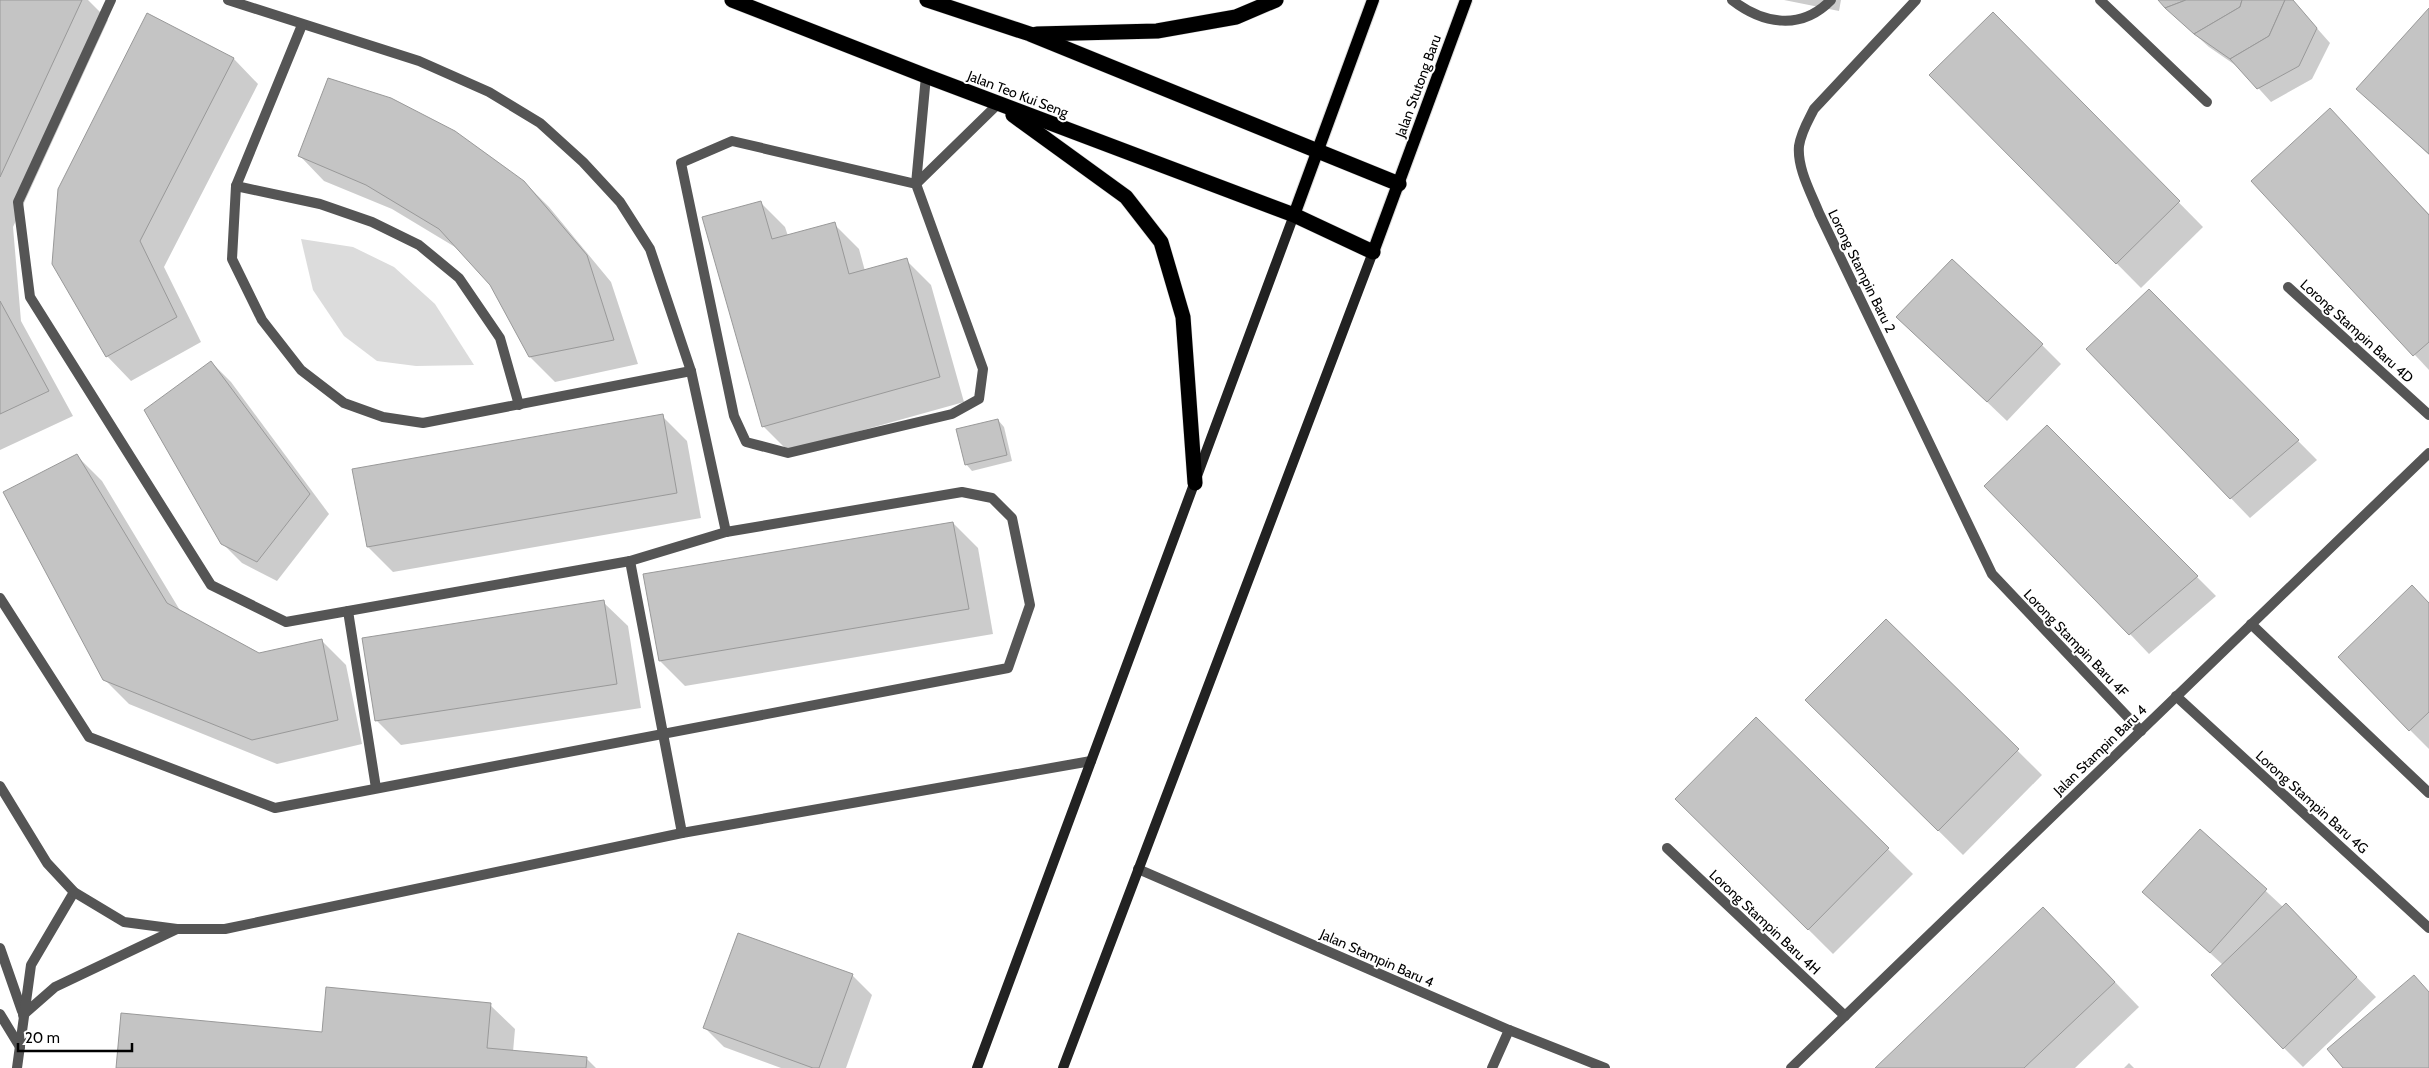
<svg xmlns="http://www.w3.org/2000/svg" width="2429" height="1068" font-family="Cabin,sans-serif">
  <style>
    .green { fill: #dcdcdc }
    .shadow { fill: #0003 }
    .building { fill: #c4c4c4; stroke: #999 }
    .lines { fill: none; stroke-linecap: round; stroke-linejoin: round }
    .primary-casing { stroke: #dbdbdb; stroke-width: 14 }
    .highway-casing { stroke: #dbdbdb; stroke-width: 16 }
    .lane { stroke: #555; stroke-width: 10 }
    .street { stroke: #555; stroke-width: 10 }
    .secondary { stroke: #222; stroke-width: 10 }
    .primary { stroke: #000; stroke-width: 12 }
    .highway { stroke: #000; stroke-width: 15 }
    .labels { text-anchor: middle; dominant-baseline: central; stroke-width: 4; stroke-linejoin: round; paint-order: stroke }
    .street-label { font-size: 14px; fill: #000; stroke: #fff }
  </style>
  <rect width="100%" height="100%" fill="#fff"/>
  <path class="green" d="M301,239L353,247L394,267L435,304L474,365L416,366L377,361L344,336L313,290Z"/>
  <g class="shadow">
    <path d="M0,0H88L108,20L13,227L21,321L73,416L0,450Z"/>
    <path d="M1784,0H1841L1839,11Z"/>
    <path d="M2160,0H2292L2330,43L2312,79L2271,102L2241,69L2209,47L2180,21Z"/>
    <path d="M2429,10V155L2358,89Z"/>
    <path d="M1993,14L2203,227L2141,288L1930,75Z"/>
    <path d="M147,15L234,59L258,84L164,267L201,342L131,381L107,356Z"/>
    <path d="M2330,110L2429,214V370L2253,181Z"/>
    <path d="M300,156L524,182L549,207L611,282L638,364L555,382L530,357L491,285L460,250L392,209L324,181Z"/>
    <path d="M760,202L785,227L788,236L834,224L859,249L865,271L906,260L931,285L964,402L788,451L763,426Z"/>
    <path d="M2149,290L2317,460L2250,518L2087,349Z"/>
    <path d="M1918,336L2042,345L2061,364L2007,421Z"/>
    <path d="M211,362L231,382L329,514L277,581L242,563L222,543Z"/>
    <path d="M662,416L687,441L701,518L393,572L368,547L354,470Z"/>
    <path d="M998,420L1004,427L1012,461L972,471L966,464Z"/>
    <path d="M2047,427L2216,596L2149,654L2130,634Z"/>
    <path d="M77,456L102,481L181,612L259,655L321,640L346,665L362,744L277,764L129,704L104,679Z"/>
    <path d="M953,523L978,548L993,634L685,686L660,661Z"/>
    <path d="M603,602L628,626L641,708L401,745L376,720Z"/>
    <path d="M2429,604V749L2410,730Z"/>
    <path d="M1886,620L2042,775L1963,855L1806,700Z"/>
    <path d="M1756,718L1913,874L1833,954L1677,799Z"/>
    <path d="M2200,830L2283,907L2305,924L2376,997L2303,1067L2284,1048L2223,965L2144,892Z"/>
    <path d="M2068,933L2139,1007L2075,1068H1877Z"/>
    <path d="M738,934L852,975L872,995L846,1068H781L724,1047L705,1028Z"/>
    <path d="M490,1005L515,1029L513,1052L586,1058L596,1068H117Z"/>
    <path d="M2129,1063L2134,1068H2124Z"/>
  </g>
  <g class="building">
    <path d="M0,0H82L0,177Z"/>
    <path d="M2158,0H2186L2165,8Z"/>
    <path d="M2186,0H2242L2240,7L2194,34L2165,8Z"/>
    <path d="M2242,0H2285L2269,36L2230,59L2194,34L2240,7Z"/>
    <path d="M2285,0H2293L2317,28L2299,66L2257,89L2230,59L2269,36Z"/>
    <path d="M2429,8V154L2356,89Z"/>
    <path d="M1993,12L2180,201L2116,264L1929,75Z"/>
    <path d="M147,13L234,58L140,241L177,317L106,357L52,264L58,189Z"/>
    <path d="M328,78L391,98L455,131L524,181L587,255L614,340L529,357L490,285L439,229L366,185L298,156Z"/>
    <path d="M2330,108L2429,215V342L2413,356L2251,181Z"/>
    <path d="M761,201L772,239L835,222L849,274L907,258L940,377L762,427L702,217Z"/>
    <path d="M1952,259L2043,344L1987,402L1896,317Z"/>
    <path d="M2149,289L2299,440L2230,499L2086,349Z"/>
    <path d="M0,301L49,391L0,414Z"/>
    <path d="M211,361L310,494L257,562L221,544L144,410Z"/>
    <path d="M663,414L677,493L367,547L352,469Z"/>
    <path d="M998,419L1007,455L965,465L956,429Z"/>
    <path d="M2047,425L2198,576L2129,635L1984,486Z"/>
    <path d="M77,454L167,603L259,653L322,639L338,720L252,740L103,680L3,492Z"/>
    <path d="M953,522L969,609L659,661L643,574Z"/>
    <path d="M2412,585L2429,603V712L2409,731L2338,657Z"/>
    <path d="M604,600L617,684L375,721L362,638Z"/>
    <path d="M1886,619L2019,749L1938,831L1805,700Z"/>
    <path d="M1756,717L1889,848L1808,930L1675,799Z"/>
    <path d="M2200,829L2267,889L2210,953L2142,892Z"/>
    <path d="M2286,903L2357,977L2283,1049L2211,975Z"/>
    <path d="M2043,907L2115,982L2024,1068H1875Z"/>
    <path d="M738,933L853,974L819,1068H813L703,1028Z"/>
    <path d="M2414,975L2429,992V1068H2343L2327,1049Z"/>
    <path d="M326,987L491,1003L487,1048L587,1057L586,1068H116L121,1013L322,1032Z"/>
  </g>
  <g class="lines">
    <defs>
      <g id="primary">
        <path d="M1294,215L1373,0"/>
        <path d="M1373,252L1466,0"/>
      </g>
      <g id="highway">
        <path d="M732,0L926,76L1294,215L1373,252"/>
        <path d="M927,0L1030,34L1399,184"/>
        <path d="M1037,34L1157,31L1236,17L1276,0"/>
        <path d="M1013,115L1126,197L1161,242L1183,317L1195,483"/>
      </g>
    </defs>
    <use href="#primary" class="primary-casing"/>
    <use href="#highway" class="highway-casing"/>
    <g class="lane">
      <path d="M228,0L419,61L489,92L540,123L583,162L620,202L650,249L691,371L726,532"/>
      <path d="M302,25L236,186L232,259L262,320L301,370L344,403L383,417L423,423L691,371"/>
      <path d="M916,184L732,141L681,163L734,416L746,442L788,453L952,414L979,399L983,369L916,184L926,76"/>
      <path d="M916,184L998,104"/>
      <path d="M236,186L320,204L372,222L419,245L459,278L500,338L519,405"/>
      <path d="M630,561L682,833"/>
      <path d="M0,598L89,737L275,808L1008,668L1030,605L1012,518L992,498L962,492L726,532L630,561L286,622L211,585L30,297L18,202L111,0"/>
      <path d="M348,611L376,788"/>
      <path d="M0,948L22,1011"/>
      <path d="M0,1014L20,1047"/>
      <path d="M23,1015L55,987L177,929"/>
      <path d="M17,1068L31,965L74,892"/>
    </g>
    <g class="street">
      <path d="M1732,0C1763,24 1801,31 1831,0"/>
      <path d="M1916,0L1814,109C1808,121 1801,132 1799,146C1797,168 1811,193 1819,213L1992,574L2141,731"/>
      <path d="M2100,0L2207,102"/>
      <path d="M2288,287L2429,415"/>
      <path d="M2251,624L2429,793"/>
      <path d="M2176,696L2429,928"/>
      <path d="M0,786L47,863L74,892L124,922L177,929H225L682,833L1091,761"/>
      <path d="M1667,848L1845,1016"/>
      <path d="M1138,869L1509,1030L1605,1068"/>
      <path d="M1492,1068L1509,1030"/>
      <path d="M1791,1068L2429,453"/>
    </g>
    <g class="secondary">
      <path d="M977,1068L1294,215"/>
      <path d="M1063,1068L1373,252"/>
    </g>
    <use href="#primary" class="primary"/>
    <use href="#highway" class="highway"/>
  </g>
  <g class="labels">
    <g class="street-label">
      <text transform="translate(1418 86) rotate(-70)">Jalan Stutong Baru</text>
      <text transform="translate(1018 94) rotate(21)">Jalan Teo Kui Seng</text>
      <text transform="translate(1862 271) rotate(64)">Lorong Stampin Baru 2</text>
      <text transform="translate(2357 331) rotate(42)">Lorong Stampin Baru 4D</text>
      <text transform="translate(2076 643) rotate(46)">Lorong Stampin Baru 4F</text>
      <text transform="translate(2100 750) rotate(-44)">Jalan Stampin Baru 4</text>
      <text transform="translate(2312 802) rotate(42)">Lorong Stampin Baru 4G</text>
      <text transform="translate(1765 922) rotate(43)">Lorong Stampin Baru 4H</text>
      <text transform="translate(1377 958) rotate(24)">Jalan Stampin Baru 4</text>
    </g>
  </g>
  <path d="M18 1043v8h114v-8" fill="none" stroke="#000000" stroke-width="2.5"/>
  <text x="25" y="1043" font-size="15" fill="#000000" stroke="#ffffff" stroke-width="4" paint-order="stroke">20 m</text>
</svg>
